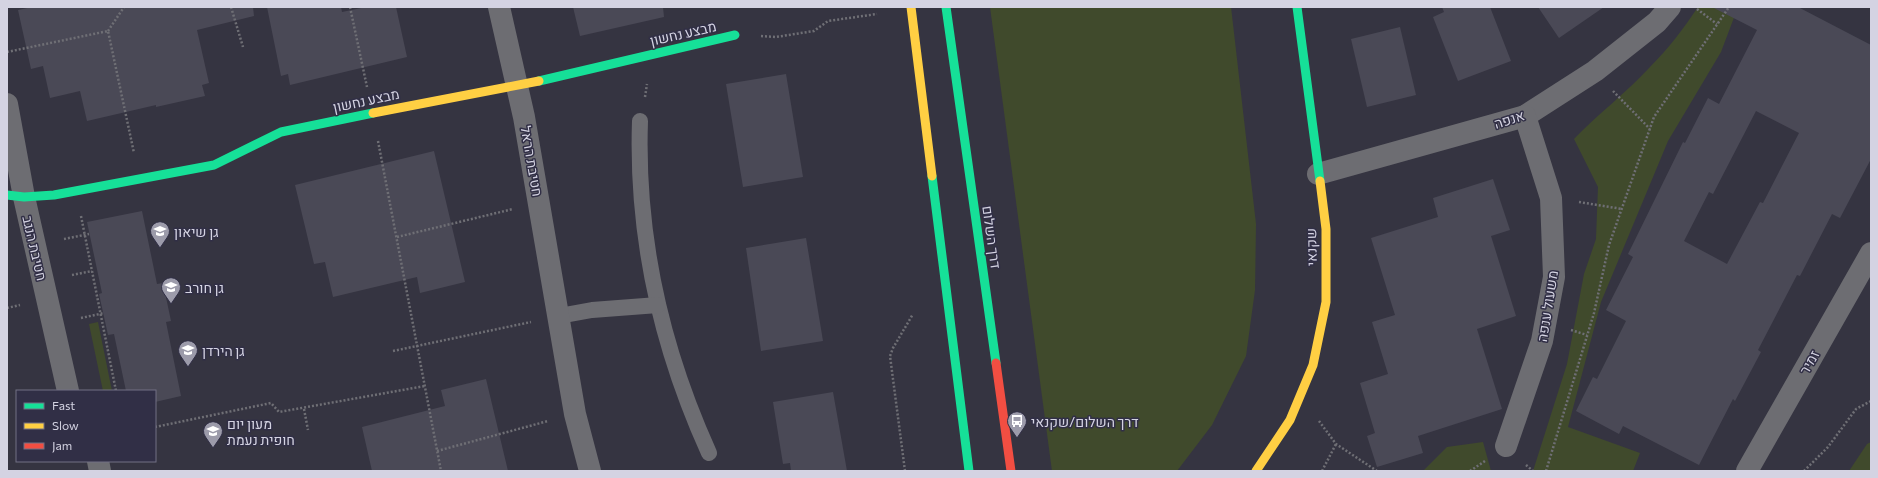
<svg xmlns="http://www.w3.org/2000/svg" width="1878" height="478" font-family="Commissioner,Heebo,sans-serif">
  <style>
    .green { fill: #404a2c }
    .building { fill: #4a4956; fill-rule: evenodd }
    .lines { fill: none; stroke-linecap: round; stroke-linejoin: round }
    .path { stroke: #6f6f75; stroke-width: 2.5; stroke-dasharray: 2 2; stroke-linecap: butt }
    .lane { stroke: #6d6d72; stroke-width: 16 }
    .street { stroke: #6d6d72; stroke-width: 22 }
    .fast { stroke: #16e098; stroke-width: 9 }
    .slow { stroke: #ffcf43; stroke-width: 9 }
    .jam { stroke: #f24e42; stroke-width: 9 }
    .labels { text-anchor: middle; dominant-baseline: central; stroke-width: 3; stroke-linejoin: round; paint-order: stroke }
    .street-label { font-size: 14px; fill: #d4d3e2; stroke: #312f46 }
    .poi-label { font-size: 14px; fill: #d4d3e2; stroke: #312f46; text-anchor: start }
  </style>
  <rect width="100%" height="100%" fill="#353441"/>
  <g class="green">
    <path d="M990,7H1231L1256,224L1255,290L1246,356L1212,425L1177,471H1052Z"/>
    <path d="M1698,7H1738L1721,52L1668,141L1601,302L1568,427L1640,453L1633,471H1533L1567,364L1584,274L1596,239L1598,187L1574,139C1598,114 1626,93 1650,67C1668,49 1684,28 1698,7Z"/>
    <path d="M98,322L112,391H103L89,324Z"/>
    <path d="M1483,442L1491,471H1423L1447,447Z"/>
    <path d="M1871,442V471H1849L1867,444Z"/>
  </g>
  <g class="building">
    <path d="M32,7H253L254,16L197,30L209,83L202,85L205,96L156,107V105L87,121L80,91L50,98L43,66L31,69L18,10Z"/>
    <path d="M267,7H341L342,12L366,7H396L407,57L290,85L288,74L281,76Z"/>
    <path d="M573,7H663L664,17L580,36Z"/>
    <path d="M1442,7H1490L1511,61L1458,81L1433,17L1444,12Z"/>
    <path d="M1538,7H1604L1559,38Z"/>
    <path d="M1712,7H1798L1871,45V159L1840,218L1832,214L1800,276L1797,275L1758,350L1761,352L1735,401L1733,399L1699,465L1623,426L1619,434L1576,411L1593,377L1597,379L1626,321L1606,310L1633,257L1628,254L1683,142L1685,143L1708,98L1719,104L1757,30ZM1756,111L1799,133L1763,203L1760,202L1727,264L1684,241L1709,192L1713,194Z"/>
    <path d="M1400,27L1416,95L1367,107L1351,39Z"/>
    <path d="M786,74L803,177L743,187L726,84Z"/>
    <path d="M434,151L465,282L420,293L417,277L333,297L325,262L314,264L295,185Z"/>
    <path d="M1493,179L1510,230L1491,236L1516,316L1477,329L1502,409L1418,436L1423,453L1377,467L1367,436L1375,433L1360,383L1388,374L1372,322L1395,315L1371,238L1438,217L1433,198Z"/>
    <path d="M142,211L157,284L163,283L171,321L166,322L181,396L155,402V391H126L114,334L108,335L99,294L102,293L87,222Z"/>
    <path d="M806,238L823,341L761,351L746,248Z"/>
    <path d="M486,379L508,471H372L362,427L445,406L441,390Z"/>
    <path d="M833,392L847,471H791L790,463L783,464L773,402Z"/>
  </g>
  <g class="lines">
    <g class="path">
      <path d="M231,7L243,47"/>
      <path d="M350,7L367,87"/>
      <path d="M1697,9L1717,24"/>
      <path d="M108,31L124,7"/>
      <path d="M761,36L776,37L814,31L828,21L877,14"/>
      <path d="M7,52L108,31L134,153"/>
      <path d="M1613,91L1650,129"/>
      <path d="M645,97L647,84"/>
      <path d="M378,141L441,471"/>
      <path d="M1579,202L1622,209"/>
      <path d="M81,216L116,391"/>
      <path d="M397,237L513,209"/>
      <path d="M64,239L89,234"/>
      <path d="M72,275L92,271"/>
      <path d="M7,308L20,305"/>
      <path d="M81,318L104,313"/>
      <path d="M1571,330L1587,335"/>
      <path d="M393,351L531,322"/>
      <path d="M304,409L308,430"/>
      <path d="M1319,421L1336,444L1377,471"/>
      <path d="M155,427L271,403L279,412L425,386"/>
      <path d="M437,451L548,421"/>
      <path d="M1526,465L1533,471"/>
      <path d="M905,471L890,356L893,348L913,314"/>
      <path d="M1322,471L1336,444"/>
      <path d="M1470,471L1485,461"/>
      <path d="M1546,471L1594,313L1609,245L1654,117L1729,7"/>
      <path d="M1804,471L1828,447L1856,409L1871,401"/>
    </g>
    <g class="lane">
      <path d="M640,121C636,237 661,347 709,453"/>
      <path d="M559,316L592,310L658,305"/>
    </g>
    <g class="street">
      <path d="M499,7L524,117L575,414L590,471"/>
      <path d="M7,104L24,197L68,391"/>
      <path d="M1318,174L1525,116L1595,71L1657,22L1670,7"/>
      <path d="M1506,446L1542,341L1554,277L1551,198L1525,116"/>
      <path d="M98,461L100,471"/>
      <path d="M1747,471L1871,253"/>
    </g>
    <g class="fast">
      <path d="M946,7L996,363"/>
      <path d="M1297,7L1320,181"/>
      <path d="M539,81L735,35"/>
      <path d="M932,176L969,471"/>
      <path d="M7,195L24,197L54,195L214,165L281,132L373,113"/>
    </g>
    <g class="slow">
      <path d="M911,7L932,176"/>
      <path d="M373,113L539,81"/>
      <path d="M1256,471L1290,420L1313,365L1326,302V229L1320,181"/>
    </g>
    <path class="jam" d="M996,363L1011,471"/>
  </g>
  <defs>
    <symbol id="school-pin" viewBox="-11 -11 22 30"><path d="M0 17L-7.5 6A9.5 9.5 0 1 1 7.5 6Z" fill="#9c9baa" stroke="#312f46"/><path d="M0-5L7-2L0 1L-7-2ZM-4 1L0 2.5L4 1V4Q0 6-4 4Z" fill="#fff"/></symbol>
    <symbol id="bus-pin" viewBox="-11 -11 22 30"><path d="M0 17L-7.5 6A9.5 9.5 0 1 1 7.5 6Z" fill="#9c9baa" stroke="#312f46"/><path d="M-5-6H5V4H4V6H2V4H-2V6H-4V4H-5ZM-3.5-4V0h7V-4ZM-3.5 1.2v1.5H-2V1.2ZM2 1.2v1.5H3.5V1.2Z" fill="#fff"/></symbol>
  </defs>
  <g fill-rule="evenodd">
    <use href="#school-pin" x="149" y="220" width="22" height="30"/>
    <use href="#school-pin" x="160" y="276" width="22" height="30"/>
    <use href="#school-pin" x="177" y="339" width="22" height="30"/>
    <use href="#bus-pin" x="1006" y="410" width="22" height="30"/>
    <use href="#school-pin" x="202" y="420" width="22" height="30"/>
  </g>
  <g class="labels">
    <g class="street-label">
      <text transform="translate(683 33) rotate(-13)">מבצע נחשון</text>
      <text transform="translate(366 100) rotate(-12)">מבצע נחשון</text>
      <text transform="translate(1509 119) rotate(-18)">אנפה</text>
      <text transform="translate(532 161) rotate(80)">חטיבת הראל</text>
      <text transform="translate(992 237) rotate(82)">דרך השלום</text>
      <text transform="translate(1311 247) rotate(-91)">שקנאי</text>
      <text transform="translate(35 248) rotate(77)">חטיבת הנגב</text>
      <text transform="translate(1547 306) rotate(-81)">משעול ענפה</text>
      <text transform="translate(1809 362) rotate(-60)">זמיר</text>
    </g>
    <g class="poi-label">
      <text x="174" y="231">גן שיאון</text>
      <text x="185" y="287">גן חורב</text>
      <text x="202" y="350">גן הירדן</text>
      <text x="1031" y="421">דרך השלום/שקנאי</text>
      <text x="227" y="423">מעון יום<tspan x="227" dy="16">חופית נעמת</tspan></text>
    </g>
  </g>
  <rect width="1878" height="478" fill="none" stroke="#d4d3e2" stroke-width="16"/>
  <rect x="16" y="390" width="140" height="72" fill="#312f46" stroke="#727184"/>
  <rect x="24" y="403" width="20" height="6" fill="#16e098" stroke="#727184"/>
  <text x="52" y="410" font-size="12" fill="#d4d3e2">Fast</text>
  <rect x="24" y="423" width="20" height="6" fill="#ffcf43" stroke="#727184"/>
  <text x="52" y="430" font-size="12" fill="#d4d3e2">Slow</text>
  <rect x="24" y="443" width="20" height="6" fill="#f24e42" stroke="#727184"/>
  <text x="52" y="450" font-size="12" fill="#d4d3e2">Jam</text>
</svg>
